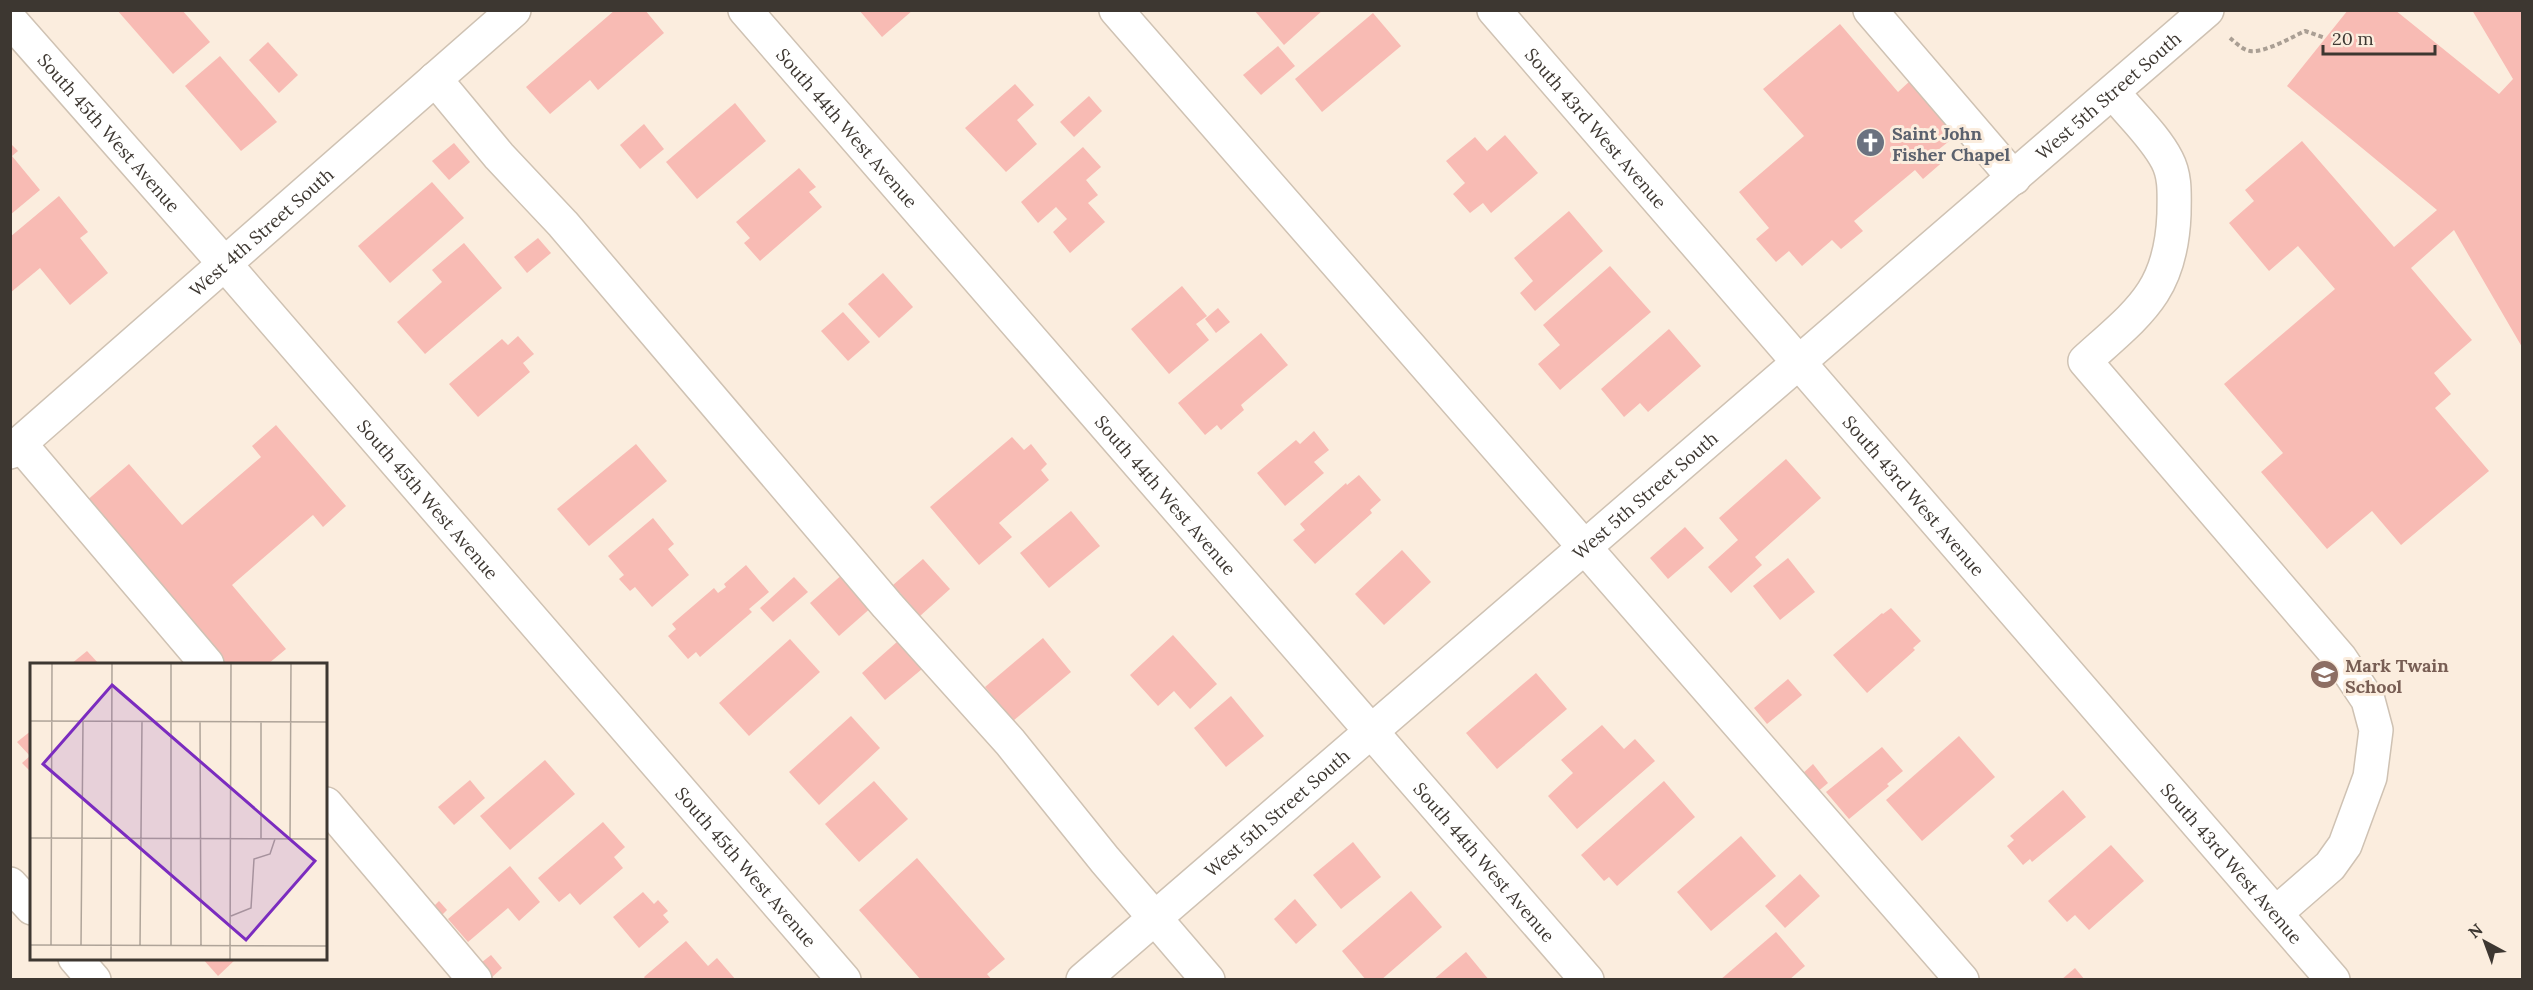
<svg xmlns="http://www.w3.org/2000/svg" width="2533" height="990" font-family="Lora,serif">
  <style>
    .building { fill: #f8bbb4 }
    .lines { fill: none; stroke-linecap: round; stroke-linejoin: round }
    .minor-casing { stroke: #cfc2b3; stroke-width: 36 }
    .path { stroke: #aa9f94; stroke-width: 4; stroke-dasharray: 4.5 3; stroke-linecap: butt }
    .minor { stroke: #fff; stroke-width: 33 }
    .labels { text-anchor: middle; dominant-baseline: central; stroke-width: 6; stroke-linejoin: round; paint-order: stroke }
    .street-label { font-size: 18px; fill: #3d3731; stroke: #fbedde }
    .worship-label { font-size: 18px; font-weight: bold; fill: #5b616d; stroke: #fbedde; text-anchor: start }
    .education-label { font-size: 18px; font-weight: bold; fill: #785e54; stroke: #fbedde; text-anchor: start }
    .inset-road { fill: none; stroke: #afa499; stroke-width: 1.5 }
    .view { fill: #7b2cbf; fill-opacity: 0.15; stroke: #7b2cbf; stroke-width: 3 }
    .inset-edge { fill: none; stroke: #3d3731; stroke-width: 3 }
  </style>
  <rect width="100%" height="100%" fill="#fbedde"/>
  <g class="building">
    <path d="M117,10H182L210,42L173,74Z"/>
    <path d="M615,10H645L664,33L598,90L590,80L550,114L526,87Z"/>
    <path d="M859,10H913L882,37Z"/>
    <path d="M1254,10H1323L1284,45Z"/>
    <path d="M2348,10H2395L2499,94L2513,79L2472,10H2522V347L2454,230L2411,268L2472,340L2434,373L2451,394L2435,408L2489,471L2401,545L2372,511L2327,549L2261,472L2283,453L2224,384L2335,289L2298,246L2269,271L2229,223L2254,201L2245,190L2302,141L2394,247L2437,210L2287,86Z"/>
    <path d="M1373,13L1401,46L1322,112L1295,79Z"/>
    <path d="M1840,24L1898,92L1911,80L1958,134L1938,150L1946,159L1923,179L1915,170L1854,221L1863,231L1841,249L1832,240L1802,266L1789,251L1776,262L1756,239L1769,228L1739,192L1804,136L1763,89Z"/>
    <path d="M268,42L298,75L279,93L249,60Z"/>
    <path d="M1278,46L1295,66L1261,95L1243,75Z"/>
    <path d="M220,56L277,122L241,151L185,86Z"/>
    <path d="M1015,84L1034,105L1017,120L1037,144L1006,172L965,128Z"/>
    <path d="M1089,96L1102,111L1074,137L1060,122Z"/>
    <path d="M735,103L766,141L697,199L666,162Z"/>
    <path d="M644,124L664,149L640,169L620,145Z"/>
    <path d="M1505,135L1538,173L1491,213L1483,203L1470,213L1453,194L1465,183L1446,161L1475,137L1487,151Z"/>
    <path d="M10,143L18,151L12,156L40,190L10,215Z"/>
    <path d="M454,143L470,162L449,180L432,161Z"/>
    <path d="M1083,147L1101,167L1086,180L1098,195L1088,203L1105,222L1070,253L1053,232L1067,219L1056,207L1038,223L1021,202Z"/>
    <path d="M799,168L816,187L809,192L822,207L760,261L744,243L750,238L736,222Z"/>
    <path d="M432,182L464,218L390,283L358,246Z"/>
    <path d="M59,196L88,232L80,238L108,273L70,305L40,268L10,293V237Z"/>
    <path d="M1569,211L1603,251L1535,311L1520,293L1533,281L1514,258Z"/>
    <path d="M538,238L551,253L527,273L514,257Z"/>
    <path d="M464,243L502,288L425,354L397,322L442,282L432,270Z"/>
    <path d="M1610,266L1651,312L1560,390L1538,364L1560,345L1543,325Z"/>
    <path d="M883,273L913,307L879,338L848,304Z"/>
    <path d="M1182,286L1207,316L1196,324L1209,340L1169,374L1131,329Z"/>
    <path d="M1218,308L1230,322L1216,333L1205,319Z"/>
    <path d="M843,312L870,342L848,361L821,331Z"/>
    <path d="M1669,329L1701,366L1648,412L1640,403L1624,417L1601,389Z"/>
    <path d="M1261,333L1288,365L1241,405L1244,410L1221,430L1217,425L1205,435L1178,403Z"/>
    <path d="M518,336L534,354L523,363L530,372L478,417L449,384L502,339L508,345Z"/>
    <path d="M276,425L346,506L323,527L313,515L232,585L286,649L268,664H225L85,502L129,464L182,525L261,457L252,446Z"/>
    <path d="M1314,431L1329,450L1314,462L1324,473L1285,506L1257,473L1296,440L1300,444Z"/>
    <path d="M1012,437L1024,450L1031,444L1047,464L1041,470L1049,480L999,523L1012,537L979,565L930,507Z"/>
    <path d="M636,444L667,481L589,546L557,509Z"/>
    <path d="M1786,459L1821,498L1755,557L1762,565L1731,593L1708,567L1738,540L1719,518Z"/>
    <path d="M1359,475L1381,500L1370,510L1372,513L1315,564L1293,540L1305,530L1300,524L1346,483L1347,485Z"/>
    <path d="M1071,511L1100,546L1049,588L1020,553Z"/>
    <path d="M653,518L674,544L668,549L689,575L652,607L635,587L630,591L619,579L624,575L608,556Z"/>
    <path d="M1685,527L1704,548L1668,579L1650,558Z"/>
    <path d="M1402,550L1431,582L1384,625L1355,594Z"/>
    <path d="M1788,558L1815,592L1780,620L1753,586Z"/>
    <path d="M923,559L950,589L920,616L893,585Z"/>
    <path d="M746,565L769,592L749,609L752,612L700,657L696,652L688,659L668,636L676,629L672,624L714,588L718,593L726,587L724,584Z"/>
    <path d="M844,573L873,606L839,636L810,603Z"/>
    <path d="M794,577L808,592L773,622L760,608Z"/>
    <path d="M1891,608L1921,641L1913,648L1915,650L1867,693L1833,655L1882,613L1883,614Z"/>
    <path d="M1173,635L1217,684L1190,709L1174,691L1158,706L1130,675Z"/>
    <path d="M1043,638L1071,672L1013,721L985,687Z"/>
    <path d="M790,639L820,672L749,736L719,703Z"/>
    <path d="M898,641L922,669L885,700L862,673Z"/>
    <path d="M87,651L99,664H71Z"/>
    <path d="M1536,673L1567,709L1497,769L1466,733Z"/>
    <path d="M1788,679L1802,695L1767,724L1754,708Z"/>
    <path d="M1231,696L1264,736L1226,767L1194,728Z"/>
    <path d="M851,716L880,748L819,805L789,772Z"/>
    <path d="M1602,725L1624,749L1635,739L1655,761L1577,829L1548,796L1573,773L1561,760Z"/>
    <path d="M32,730V773L22,763L30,756L17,742Z"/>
    <path d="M1959,736L1995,777L1922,841L1886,800Z"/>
    <path d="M1882,747L1903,771L1887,784L1889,786L1849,819L1826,792Z"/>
    <path d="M545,760L575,794L510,850L480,816Z"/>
    <path d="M1813,764L1828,783L1816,793L1801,775Z"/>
    <path d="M470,780L485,798L454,825L438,807Z"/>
    <path d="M874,781L908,819L859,862L825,824Z"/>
    <path d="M1664,781L1695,817L1617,886L1609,877L1604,881L1581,855Z"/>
    <path d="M2063,790L2086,817L2032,862L2030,859L2023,865L2007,846L2014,840L2010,836Z"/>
    <path d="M603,822L625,847L614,857L623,868L580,905L570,893L559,902L538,878Z"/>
    <path d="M1741,836L1776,876L1711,931L1677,892Z"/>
    <path d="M1353,842L1381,877L1341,909L1313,875Z"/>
    <path d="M2111,845L2144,881L2089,930L2075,915L2067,922L2048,901Z"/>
    <path d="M917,858L1005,959L987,974L992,980H921L859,910Z"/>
    <path d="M510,866L540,902L519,921L508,908L468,942L448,919Z"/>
    <path d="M1800,874L1820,896L1785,928L1765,906Z"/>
    <path d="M1411,891L1442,927L1381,980H1366L1342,951Z"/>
    <path d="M643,892L654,904L658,900L668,911L663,915L669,922L639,948L613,917Z"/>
    <path d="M1295,899L1317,925L1296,944L1274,919Z"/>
    <path d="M439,901L447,910L437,920L429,911Z"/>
    <path d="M1776,932L1805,966L1789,980H1720Z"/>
    <path d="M686,941L708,966L717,958L736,980H646L644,977Z"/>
    <path d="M1466,952L1489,980H1433Z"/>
    <path d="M491,955L502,968L489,980L477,966Z"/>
    <path d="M202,958H237L218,976Z"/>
    <path d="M2075,968L2085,980H2061Z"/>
  </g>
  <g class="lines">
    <defs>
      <g id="minor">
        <path id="s1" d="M745,10L1587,980"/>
        <path d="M1116,10L1962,980"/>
        <path id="s2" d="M1494,10L2333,980"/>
        <path d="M1870,10L2014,178"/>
        <path id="s3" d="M10,20L224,263L844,980"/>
        <path d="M435,79L499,156L563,224L887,605L1010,742L1105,860L1208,980"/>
        <path d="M2113,92C2130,114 2154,135 2167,160C2176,177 2174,196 2174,214C2171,292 2139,312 2085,361L2340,658L2368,700L2376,730L2370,777L2345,845L2330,866L2276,913"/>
        <path d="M20,444L207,664"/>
        <path id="s4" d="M10,452L514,10"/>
        <path d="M326,804L475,980"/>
        <path d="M10,884L32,908"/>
        <path d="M75,958L94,980"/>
        <path id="s5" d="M1083,980L2207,10"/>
      </g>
    </defs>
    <use href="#minor" class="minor-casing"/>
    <path class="path" d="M2230,38C2236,43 2243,50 2250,51C2265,53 2292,37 2305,31L2325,38"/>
    <use href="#minor" class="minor"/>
  </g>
  <defs>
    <symbol id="church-disc" viewBox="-11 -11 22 22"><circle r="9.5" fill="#6b7280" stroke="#fbedde"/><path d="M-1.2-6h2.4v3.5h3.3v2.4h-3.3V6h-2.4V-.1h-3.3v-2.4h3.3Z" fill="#fff"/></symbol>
    <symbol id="school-disc" viewBox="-11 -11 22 22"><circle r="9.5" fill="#8d6e63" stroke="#fbedde"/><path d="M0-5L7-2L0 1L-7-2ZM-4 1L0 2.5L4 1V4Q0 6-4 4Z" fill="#fff"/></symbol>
  </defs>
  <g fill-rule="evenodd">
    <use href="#church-disc" x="1854" y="126" width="33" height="33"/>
    <use href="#school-disc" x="2308" y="658" width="33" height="33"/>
  </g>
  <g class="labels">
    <g class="street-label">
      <text stroke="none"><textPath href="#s5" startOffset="1354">West 5th Street South</textPath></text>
      <text stroke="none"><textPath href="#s2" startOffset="156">South 43rd West Avenue</textPath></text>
      <text stroke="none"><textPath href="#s1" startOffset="156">South 44th West Avenue</textPath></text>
      <text stroke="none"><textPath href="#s3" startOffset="150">South 45th West Avenue</textPath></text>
      <text stroke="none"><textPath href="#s4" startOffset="334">West 4th Street South</textPath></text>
      <text stroke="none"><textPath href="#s2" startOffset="642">South 43rd West Avenue</textPath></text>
      <text stroke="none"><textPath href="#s1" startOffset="642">South 44th West Avenue</textPath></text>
      <text stroke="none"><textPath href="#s5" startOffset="742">West 5th Street South</textPath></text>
      <text stroke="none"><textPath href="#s3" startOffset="636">South 45th West Avenue</textPath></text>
      <text stroke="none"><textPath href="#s5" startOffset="256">West 5th Street South</textPath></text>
      <text stroke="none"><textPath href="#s1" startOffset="1128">South 44th West Avenue</textPath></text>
      <text stroke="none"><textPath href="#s2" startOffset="1128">South 43rd West Avenue</textPath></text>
      <text stroke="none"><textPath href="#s3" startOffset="1122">South 45th West Avenue</textPath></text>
    </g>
    <g class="worship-label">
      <text x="1892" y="133">Saint John<tspan x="1892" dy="21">Fisher Chapel</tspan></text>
    </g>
    <g class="education-label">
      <text x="2345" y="665">Mark Twain<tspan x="2345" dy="21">School</tspan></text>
    </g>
  </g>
  <g transform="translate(30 663)">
    <rect width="297" height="297" fill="#fbedde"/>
    <path class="inset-road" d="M0,58L297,59M170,58L171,283M0,175L297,176M231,176V59M260,176L261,0M201,253L221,245L224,196L240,191L245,176M0,282L297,283M21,283L22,0M51,283L53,59M110,283L112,58M141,283V0M81,297L82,0M200,297L201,0"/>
    <path class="view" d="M82,22L285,198L216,277L13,101Z"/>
    <rect width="297" height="297" class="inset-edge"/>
  </g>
  <rect width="2533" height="990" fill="none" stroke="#3d3731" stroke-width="24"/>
  <g transform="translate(2485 942) rotate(319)" stroke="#fbedde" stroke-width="4.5" paint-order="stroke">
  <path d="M0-4.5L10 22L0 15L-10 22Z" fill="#3d3731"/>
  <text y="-9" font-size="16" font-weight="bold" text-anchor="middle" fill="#3d3731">N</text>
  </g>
  <path d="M2323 45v9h112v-9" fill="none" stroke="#3d3731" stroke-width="3"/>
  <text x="2332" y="45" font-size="18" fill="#3d3731" stroke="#fbedde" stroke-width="4.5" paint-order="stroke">20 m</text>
</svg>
